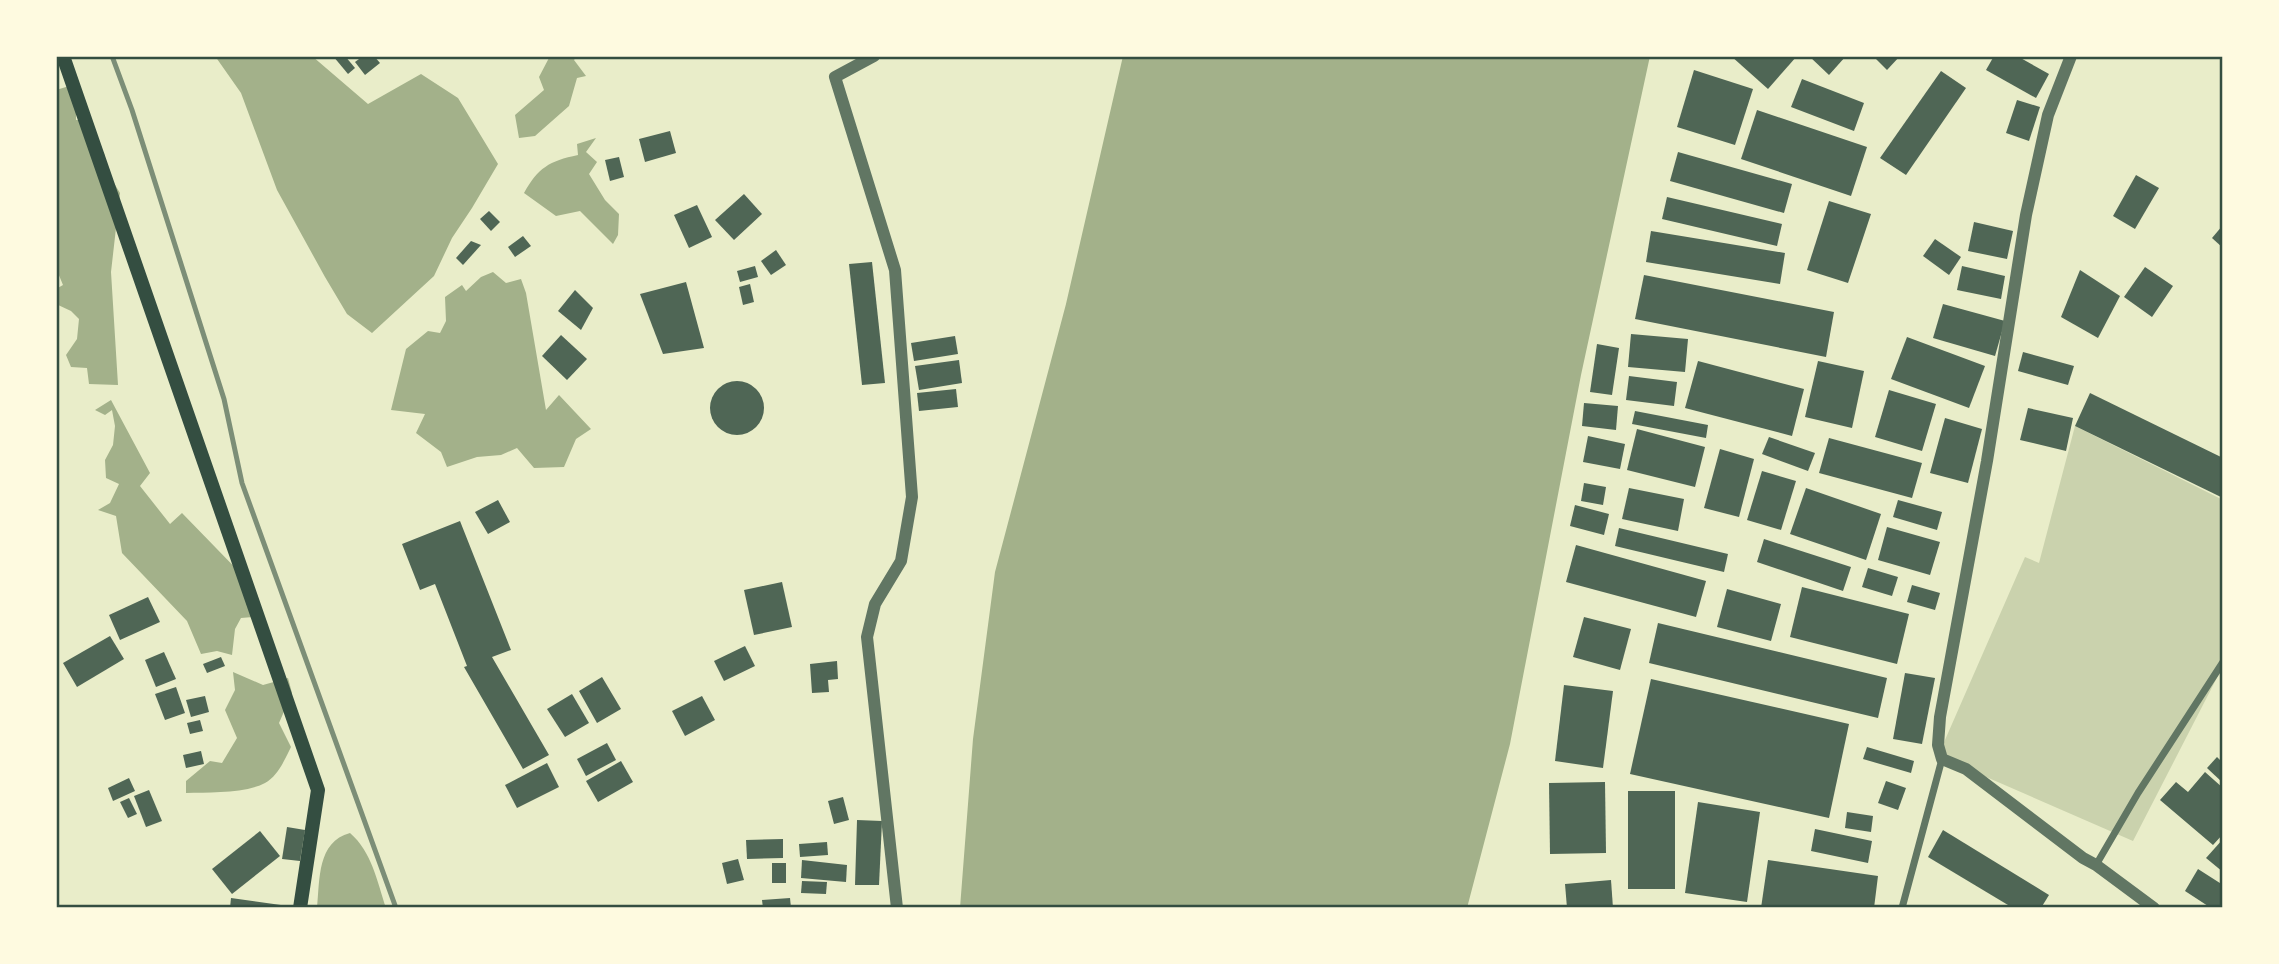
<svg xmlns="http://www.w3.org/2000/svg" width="2279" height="964" font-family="'Source Sans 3',sans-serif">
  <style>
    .green { fill: #cad2ad }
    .water { fill: #a3b18a }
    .building { fill: #4f6655 }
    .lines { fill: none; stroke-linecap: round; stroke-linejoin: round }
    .minor { stroke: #617663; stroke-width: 7 }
    .tertiary { stroke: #617663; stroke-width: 12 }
    .secondary { stroke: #344e41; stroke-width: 14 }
    .rail { stroke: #7c8e77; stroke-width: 5 }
    .neatline { fill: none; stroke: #344e41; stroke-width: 2.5 }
  </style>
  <rect width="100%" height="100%" fill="#e9edc9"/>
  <path class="green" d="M2075,426L2223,500V666L2133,841L1938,756L2025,557L2039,563Z"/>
  <g class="water">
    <path d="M215,56H312L368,104L421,74L458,98L498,164L472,208L452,238L434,276L372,333L347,314L325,277L277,190L241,93Z"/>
    <path d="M550,56H577L574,60L586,76L577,78L569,106L535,136L519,138L515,115L544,90L539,77Z"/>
    <path d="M1123,56H1650L1581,375L1510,744L1467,908H960L973,739L995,572L1066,304Z"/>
    <path d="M76,84V120H87L92,145L104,153L109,175L120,193L111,272L118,385L89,384L87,368L71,367L66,355L77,339L79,319L71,311L56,304V289L63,285L56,268V90Z"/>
    <path d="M596,138L586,152L597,162L589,174L605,200L619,214L618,235L613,244L580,211L556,216L524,193C538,168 549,161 578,155L577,144Z"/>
    <path d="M493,272L506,283L521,279L526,293L546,410L559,395L591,429L576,439L564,467L534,468L517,448L501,455L477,457L447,467L441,452L416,433L425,414L391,410L406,349L428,331L440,333L446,321L445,297L462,285L466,291L481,277Z"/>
    <path d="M111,400L150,473L140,486L170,524L182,513L250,583L264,616L241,618L235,629L232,655L217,651L201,654L187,621L122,553L116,516L98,510L110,503L119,484L106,478L105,460L113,445L115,426L112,410L105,415L95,410Z"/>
    <path d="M233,672L263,685L288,678L292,693L279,723L291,747C285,759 278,776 265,783C244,794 209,792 186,793V781L210,761L222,763L237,738L225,710L235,690Z"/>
    <path d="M350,833C372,852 377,881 386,908H317C320,879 317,842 350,833Z"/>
  </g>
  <g class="building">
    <path d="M333,56H345L355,68L348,74Z"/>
    <path d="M363,56H374L380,63L365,75L355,62Z"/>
    <path d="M1731,56H1797L1768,89Z"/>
    <path d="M1809,56H1846L1829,75Z"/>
    <path d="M1873,56H1900L1887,70Z"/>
    <path d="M1994,56H2017L2049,74L2036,98L1986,70Z"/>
    <path d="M1694,70L1753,89L1735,145L1677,127Z"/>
    <path d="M1941,71L1966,88L1906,175L1880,158Z"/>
    <path d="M1802,79L1864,103L1854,131L1791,107Z"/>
    <path d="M2017,100L2040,107L2029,141L2006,133Z"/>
    <path d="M1757,110L1867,147L1851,196L1741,159Z"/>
    <path d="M670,131L676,153L645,162L639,139Z"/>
    <path d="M1678,152L1792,184L1784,213L1670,181Z"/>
    <path d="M619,157L624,177L610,181L605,160Z"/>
    <path d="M2136,175L2159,188L2135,229L2113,216Z"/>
    <path d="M744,194L762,214L734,240L715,220Z"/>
    <path d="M1667,197L1782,224L1777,246L1662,219Z"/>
    <path d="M1829,201L1871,214L1848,283L1807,270Z"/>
    <path d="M697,205L712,237L689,248L674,215Z"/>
    <path d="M489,211L500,222L491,231L480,219Z"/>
    <path d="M1974,222L2013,231L2007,259L1968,251Z"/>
    <path d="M2223,225V248L2212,238Z"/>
    <path d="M1651,231L1785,253L1780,284L1646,262Z"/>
    <path d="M523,236L531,246L515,257L508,247Z"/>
    <path d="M1935,239L1961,257L1949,275L1923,256Z"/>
    <path d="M471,241L481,245L463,265L456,258Z"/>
    <path d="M776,250L786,265L771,275L761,261Z"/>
    <path d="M872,262L885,383L862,385L849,264Z"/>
    <path d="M755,266L758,277L740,282L737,271Z"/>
    <path d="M1962,266L2005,276L2001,299L1957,290Z"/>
    <path d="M2145,267L2173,286L2152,317L2124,297Z"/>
    <path d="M2080,270L2120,296L2098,338L2061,317Z"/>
    <path d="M1644,275L1834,312L1826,357L1635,319Z"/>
    <path d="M686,282L704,348L663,354L640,294Z"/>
    <path d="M750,284L754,302L743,305L739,287Z"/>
    <path d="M575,290L593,308L581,330L558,311Z"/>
    <path d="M1943,304L2005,321L1995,356L1933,338Z"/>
    <path d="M1631,334L1688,339L1685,372L1628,367Z"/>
    <path d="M561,335L587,359L567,380L542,356Z"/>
    <path d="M955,336L958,354L914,361L911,343Z"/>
    <path d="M1907,337L1985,366L1969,408L1891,379Z"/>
    <path d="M1597,344L1619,348L1612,395L1590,392Z"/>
    <path d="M2023,352L2074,366L2068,385L2018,371Z"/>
    <path d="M959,360L962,383L919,390L915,366Z"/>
    <path d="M1698,361L1804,389L1792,436L1685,408Z"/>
    <path d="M1818,361L1864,371L1852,428L1805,417Z"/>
    <path d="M1629,376L1677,382L1674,406L1626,400Z"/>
    <circle cx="737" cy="408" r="27"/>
    <path d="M956,389L958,407L919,411L917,393Z"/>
    <path d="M1889,390L1936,404L1922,451L1875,437Z"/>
    <path d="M2090,393L2223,458V498L2075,426Z"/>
    <path d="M1584,403L1618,406L1616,430L1582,426Z"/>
    <path d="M2028,408L2073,418L2066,451L2020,440Z"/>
    <path d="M1635,411L1708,425L1706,438L1632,424Z"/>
    <path d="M1945,418L1982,429L1968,483L1930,473Z"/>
    <path d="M1637,429L1705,447L1695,487L1627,470Z"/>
    <path d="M1588,436L1625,444L1620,469L1583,462Z"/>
    <path d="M1769,437L1815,453L1808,471L1762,454Z"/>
    <path d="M1829,438L1922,463L1912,498L1819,473Z"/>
    <path d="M1720,449L1754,459L1739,517L1704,508Z"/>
    <path d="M1762,471L1796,481L1781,530L1747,520Z"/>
    <path d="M1584,483L1606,487L1603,505L1581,501Z"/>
    <path d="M1629,488L1684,499L1678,531L1622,519Z"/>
    <path d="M1806,488L1881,514L1866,560L1790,534Z"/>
    <path d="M498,500L510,522L488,534L475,512Z"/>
    <path d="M1898,500L1942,512L1937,530L1893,517Z"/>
    <path d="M1575,505L1609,514L1604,535L1570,526Z"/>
    <path d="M460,521L511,650L492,657L549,755L523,769L464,667L467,666L435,584L420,590L402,544Z"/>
    <path d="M1887,527L1940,542L1930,575L1878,560Z"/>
    <path d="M1619,528L1728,554L1724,572L1615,546Z"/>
    <path d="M1764,539L1851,567L1843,591L1757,562Z"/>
    <path d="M1576,545L1706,581L1696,617L1566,582Z"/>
    <path d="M1868,568L1898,577L1892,596L1862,587Z"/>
    <path d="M782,582L792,627L754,635L744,590Z"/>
    <path d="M1912,585L1940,593L1935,610L1907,602Z"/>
    <path d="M1802,587L1909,614L1897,664L1790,637Z"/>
    <path d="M1727,589L1781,604L1771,641L1717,627Z"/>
    <path d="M148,597L160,622L120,640L109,615Z"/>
    <path d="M1584,617L1631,629L1620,670L1573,657Z"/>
    <path d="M1658,623L1887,678L1878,718L1649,663Z"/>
    <path d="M110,636L124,659L77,687L63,663Z"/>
    <path d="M745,646L755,666L724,681L714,661Z"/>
    <path d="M164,652L176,679L156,687L145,660Z"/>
    <path d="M221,657L225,666L207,673L203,664Z"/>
    <path d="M837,661L838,679L828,680L829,692L812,693L810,664Z"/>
    <path d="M1905,673L1935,678L1922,744L1893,739Z"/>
    <path d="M602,677L621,709L597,723L579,691Z"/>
    <path d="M1651,679L1849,724L1829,818L1630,774Z"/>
    <path d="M1564,685L1613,691L1603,768L1555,761Z"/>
    <path d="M176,687L185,713L165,720L155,694Z"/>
    <path d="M572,694L589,723L565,737L547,709Z"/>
    <path d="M205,696L209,712L191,717L186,700Z"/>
    <path d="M702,696L715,720L685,736L672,711Z"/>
    <path d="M200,720L203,731L190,734L187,723Z"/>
    <path d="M607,743L616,760L586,776L577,759Z"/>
    <path d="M1867,747L1914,761L1911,773L1863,759Z"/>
    <path d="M201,751L204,764L186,768L183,755Z"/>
    <path d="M2217,757L2223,763V783L2207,768Z"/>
    <path d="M621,761L633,782L598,802L586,781Z"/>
    <path d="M547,763L559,787L517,808L505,785Z"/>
    <path d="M2205,772L2223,788V834L2213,845L2160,800L2176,782L2188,792Z"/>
    <path d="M129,778L135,791L113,801L108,788Z"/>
    <path d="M1886,781L1906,788L1898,810L1878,803Z"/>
    <path d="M1605,782L1606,853L1550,854L1549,783Z"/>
    <path d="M149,790L162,821L146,827L134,796Z"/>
    <rect x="1628" y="791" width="47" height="98"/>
    <path d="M843,797L849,820L834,824L828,801Z"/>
    <path d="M129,798L137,814L128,818L120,802Z"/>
    <path d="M1698,802L1760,812L1747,902L1685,893Z"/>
    <path d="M1847,812L1873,816L1871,832L1845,828Z"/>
    <path d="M857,820L882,821L879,885H855Z"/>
    <path d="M287,827L305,830L300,861L282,859Z"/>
    <path d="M1815,829L1872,841L1868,863L1811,851Z"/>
    <path d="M1943,830L2049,895L2041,908H2013L1928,857Z"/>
    <path d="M260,831L280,856L232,894L212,869Z"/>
    <path d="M783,839V858L747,859L746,840Z"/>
    <path d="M2223,839V872L2206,858Z"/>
    <path d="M827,842L828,855L800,857L799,844Z"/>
    <path d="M738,859L744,880L727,884L722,863Z"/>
    <path d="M802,860L847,865L846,882L801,878Z"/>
    <path d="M1768,860L1878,876L1874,908H1761Z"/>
    <rect x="772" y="863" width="14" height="20"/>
    <path d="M2198,869L2223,885L2222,908H2211L2185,891Z"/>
    <path d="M1611,880L1613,908H1567L1565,884Z"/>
    <path d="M802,881L827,882L826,894L801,893Z"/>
    <path d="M231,898L288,906V908H230Z"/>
    <path d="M790,898L791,908H763L762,900Z"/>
  </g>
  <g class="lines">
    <g class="minor">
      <path d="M2096,865L2138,793L2223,662"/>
      <path d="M1902,908L1942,759"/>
    </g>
    <g class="tertiary">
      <path d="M874,56L835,77L895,270L912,497L901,561L875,604L867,637L897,908"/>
      <path d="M2071,56L2048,115L2026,215L1987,461L1940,717L1938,745L1942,759L1966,769L2083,858L2096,865L2154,908"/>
    </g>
    <path class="secondary" d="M63,56L318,790L300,908"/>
    <path class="rail" d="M112,56L132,110L224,399L242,483L396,908"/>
  </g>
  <rect width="2279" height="964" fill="none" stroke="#fefae0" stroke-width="116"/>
  <rect x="58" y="58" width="2163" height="848" class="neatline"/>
</svg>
